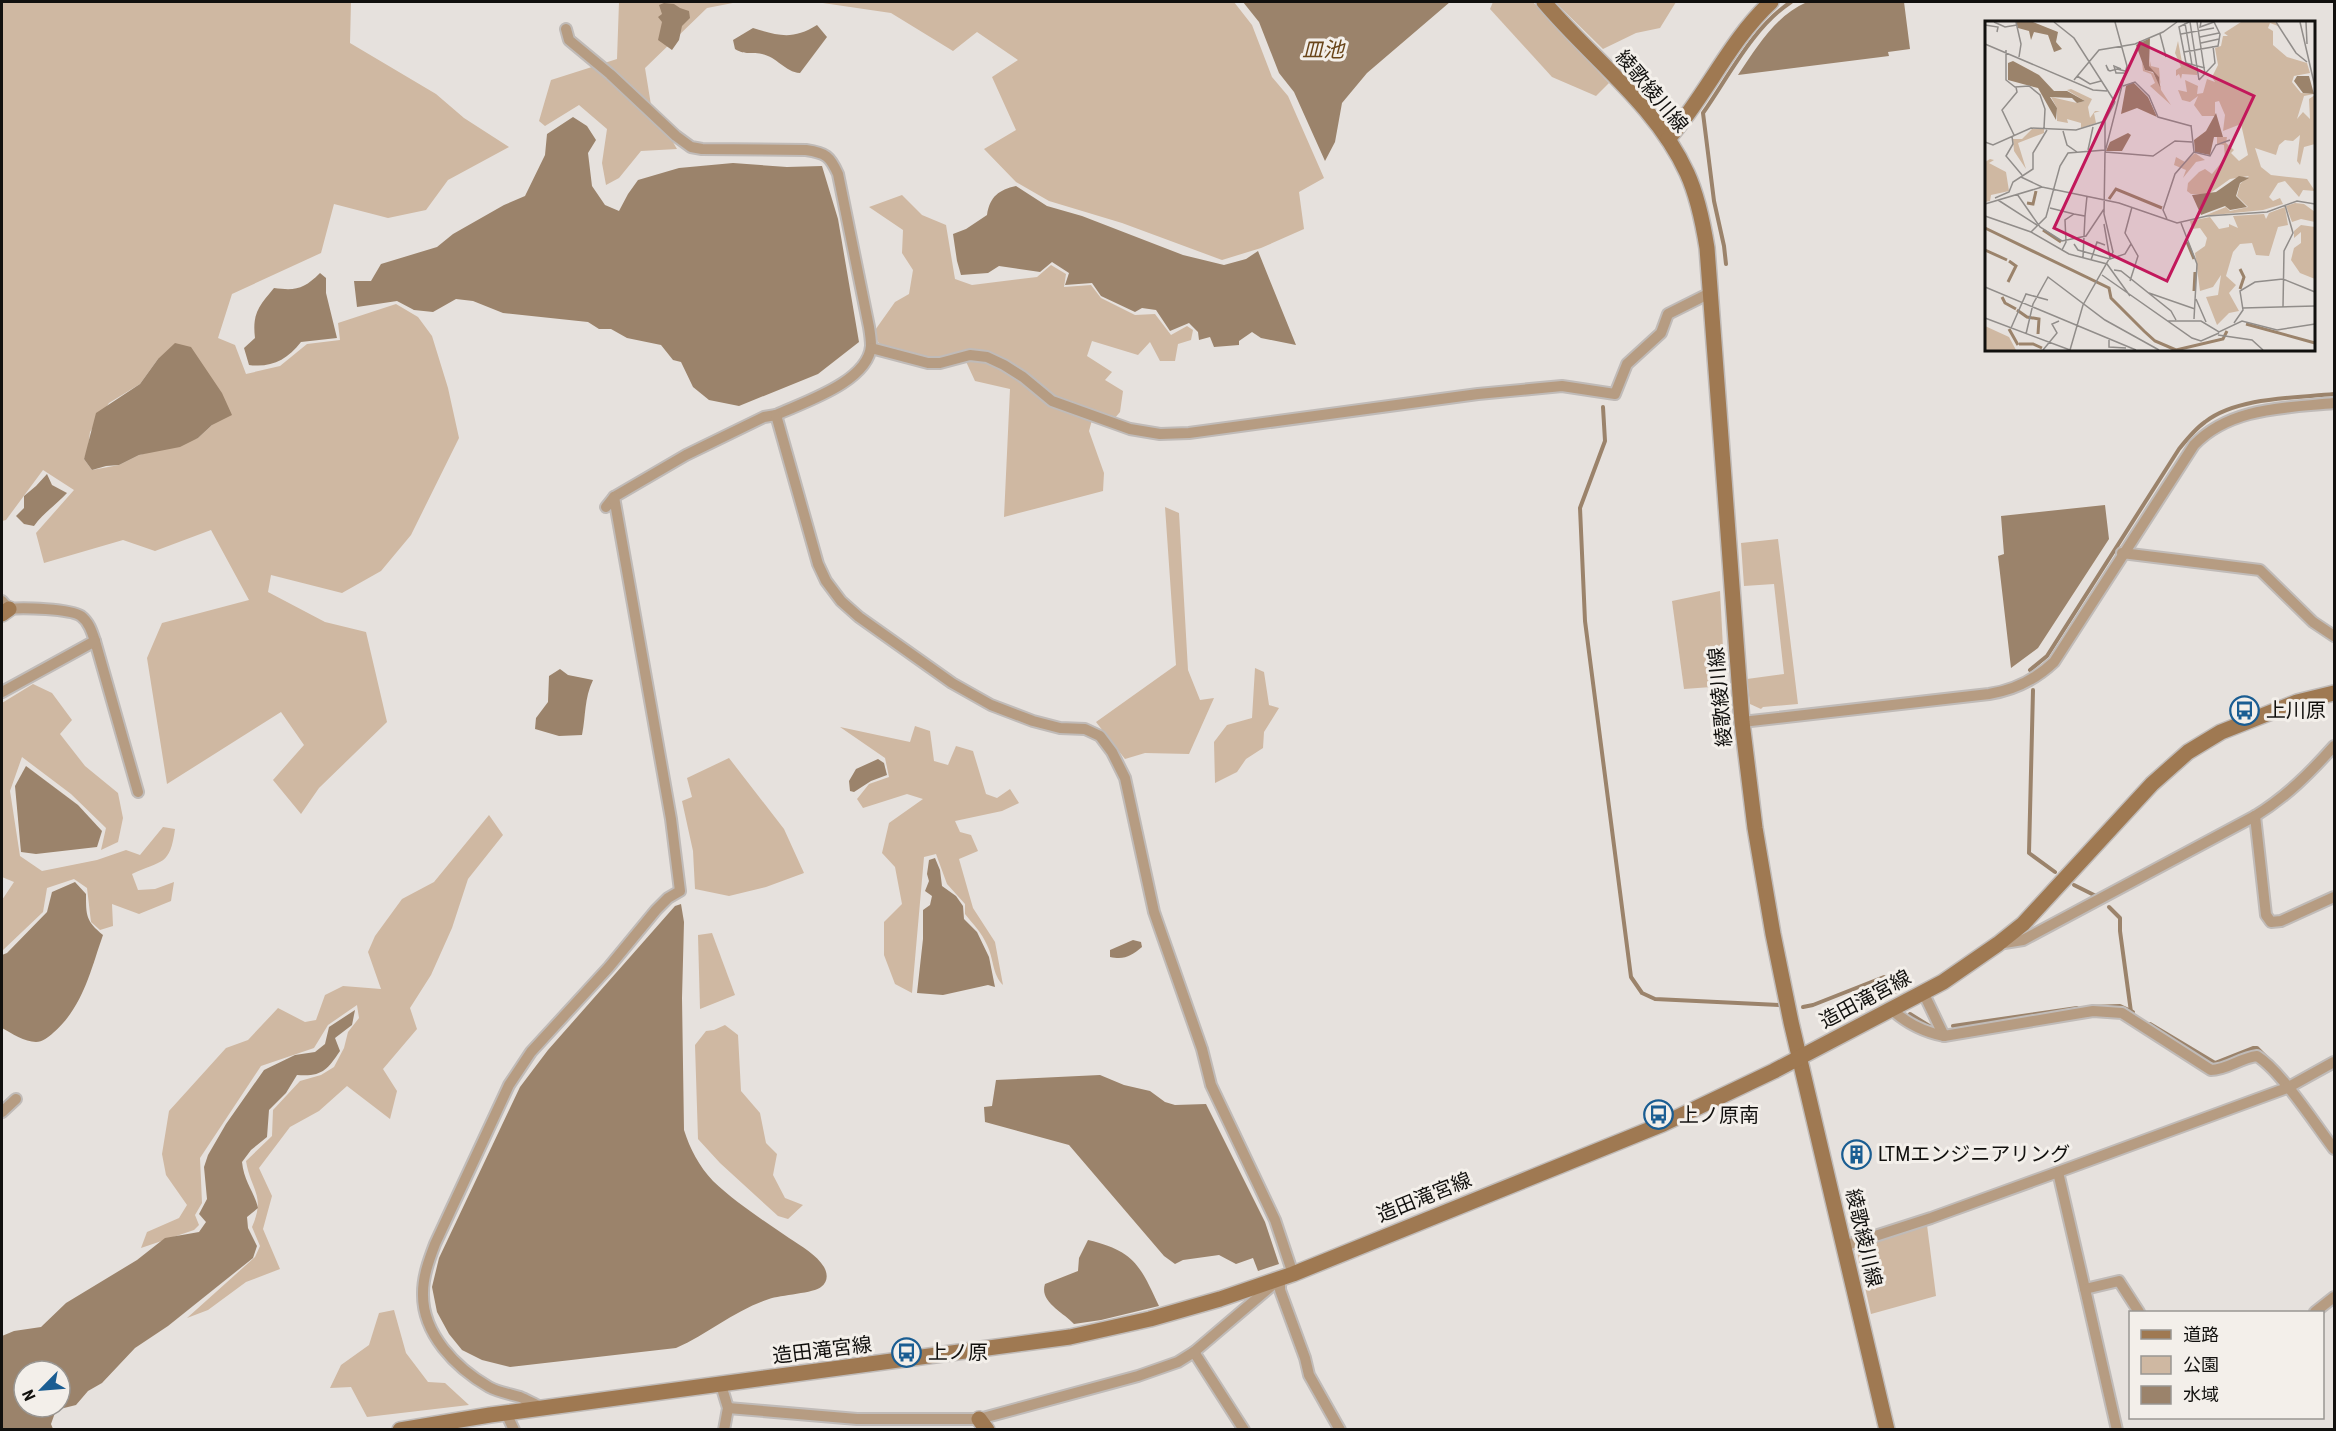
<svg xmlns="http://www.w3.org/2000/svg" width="2336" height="1431" font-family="'Roboto Condensed','Noto Sans JP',sans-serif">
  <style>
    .green { fill: #cfb8a2; fill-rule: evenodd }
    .water { fill: #9b836b; fill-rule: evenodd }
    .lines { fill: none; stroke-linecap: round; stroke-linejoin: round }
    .stream { stroke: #9b836b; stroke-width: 4 }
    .street-casing { stroke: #c0bbb8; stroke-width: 14 }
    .secondary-casing { stroke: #c0bbb8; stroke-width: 18 }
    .street { stroke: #b69c82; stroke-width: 10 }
    .secondary { stroke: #9f7952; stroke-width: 15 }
    .labels { text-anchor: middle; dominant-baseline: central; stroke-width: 6; stroke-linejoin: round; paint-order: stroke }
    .street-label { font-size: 20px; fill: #11100e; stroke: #f3efea }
    .poi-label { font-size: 20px; fill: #11100e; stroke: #f3efea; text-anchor: start }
    .water-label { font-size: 21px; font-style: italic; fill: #69451a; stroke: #f3efea }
    .inset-river { fill: none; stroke: #9b836b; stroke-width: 3 }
    .inset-road { fill: none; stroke: #918d8a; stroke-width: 1.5 }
    .view { fill: #c2185b; fill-opacity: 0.15; stroke: #c2185b; stroke-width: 3 }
    .inset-edge { fill: none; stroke: #11100e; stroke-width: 3 }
  </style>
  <rect width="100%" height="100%" fill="#e6e1dd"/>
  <g class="green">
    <path d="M2,2H351L350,43L436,94L464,118L509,147L448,180L426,210L388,218L334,204L321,253L232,294L218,338L235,345L246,374L280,366L307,344L340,340L338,323L396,304L418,317L432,336L448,388L459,438L411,535L381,571L342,593L271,575L268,592L325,622L366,632L387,722L319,788L301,814L273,780L304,745L281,712L167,784L147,658L162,623L249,600L211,530L155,551L123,540L44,563L36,533L74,490L43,470L6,520L2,521ZM158,359L212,425L198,438L139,455L119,465L92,470L84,459L88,448L90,432L109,403L140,384Z"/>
    <path d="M619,2H738L707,8L645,68L651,105L677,149L641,151L619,178L606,185L602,163L607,129L579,105L545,126L539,121L551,80L617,59Z"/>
    <path d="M816,2H1234L1252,25L1272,77L1288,96L1324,178L1299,192L1304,229L1261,248L1222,260L1122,223L1049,201L1016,182L984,149L1016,130L992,77L1018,60L977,32L953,51L891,13Z"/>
    <path d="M1493,2H1533L1609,83L1596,96L1552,77L1490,9Z"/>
    <path d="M1555,2H1676L1660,28L1636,33L1603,49Z"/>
    <path d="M902,195L922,215L946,225L955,279L972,285L1037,277L1051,265L1066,274L1064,287L1091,285L1101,298L1135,315L1155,314L1171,335L1187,326L1193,330L1191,340L1178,344L1175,361H1160L1150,342L1138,355L1092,341L1087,356L1112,372L1105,380L1123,391L1120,412L1109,425L1092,420L1089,431L1104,473L1103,491L1004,517L1010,389L975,381L963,355L928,359L881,347L873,333L895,302L909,294L913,270L902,253L903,230L869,207Z"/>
    <path d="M1165,507L1179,513L1188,670L1200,700L1214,698L1189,754L1145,753L1125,759L1096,722L1176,665Z"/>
    <path d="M1778,539L1798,704L1763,707L1761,709L1750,704L1747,679L1784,674L1774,584L1744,586L1741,543Z"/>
    <path d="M1720,591L1725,686L1684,689L1672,601Z"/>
    <path d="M1255,668L1264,672L1269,705L1279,708L1264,732L1263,748L1246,759L1237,772L1215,783L1214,742L1227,725L1252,718Z"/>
    <path d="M33,684L52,693L72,720L60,734L85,766L118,793L123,818L118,842L101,850L106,828L71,794L22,757L10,791L20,856L42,871L97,860L126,850L140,855L163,827L175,829C170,866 162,860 132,874L138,890L155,889L174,882L171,901L139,914L112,904L113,926L100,930L91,922L87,888L74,879L47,888L43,912L2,951V900L14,882L2,877V703Z"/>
    <path d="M915,726L930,731L934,761L948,765L956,746L973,751L986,794L997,798L1010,789L1019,803L1002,811L955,821L960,832L971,835L978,851L959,859L973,908L995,942L1003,985C992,974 994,959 987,945C982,933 973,924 965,914V904L947,884L936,854L924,857L912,993L895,984L884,955V922L902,904L895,867L882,853L889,823L923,799L907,794L863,808L857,799L869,784L889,777L885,758L840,727L910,742Z"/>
    <path d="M729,758L784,829L804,873L766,887L729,896L695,889L693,851L682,801L692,797L687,778Z"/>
    <path d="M489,815L503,835L468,879L452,928L431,975L410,1008L417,1029L383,1069L397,1091L390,1119L347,1086L319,1111L290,1127L259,1168L272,1196L263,1229L280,1269L246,1282L208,1310L187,1318L255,1257L260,1246L252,1227C266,1195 251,1191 246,1161L272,1136L273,1110L300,1081L321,1075L334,1067L344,1048L348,1032L359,1018L357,1005L328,1025L314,1048L261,1066L200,1158L202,1203L195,1215L199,1225L194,1230L141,1248L147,1232L179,1218L187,1205L166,1175L162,1154L169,1111L226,1048L248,1040L278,1008L305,1022L316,1020L325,995L343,986L381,989L368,952L375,936L402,899L434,882Z"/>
    <path d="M712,933L735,995L700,1009L698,935Z"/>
    <path d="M725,1025L738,1035L741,1091L760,1113L766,1143L777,1154L773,1175L785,1198L803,1205L788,1219L778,1216L720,1163L698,1139L695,1045L706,1031L714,1030Z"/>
    <path d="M1927,1225L1936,1296L1871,1314L1856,1247Z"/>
    <path d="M394,1310L406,1353L428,1382L445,1383L469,1405L367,1417L351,1387L330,1388L341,1365L369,1345L379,1313Z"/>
  </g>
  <g class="water">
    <path d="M1243,2H1450L1367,73L1342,103L1335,142L1325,161L1294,92L1279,73L1259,22Z"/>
    <path d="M1807,2H1904L1910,49L1888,52L1889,56L1738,75C1757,47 1775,16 1807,2Z"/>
    <path d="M664,3L674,4L680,8L689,11L690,18L682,26L679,40L672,50L658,40L662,22L658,17L662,14L659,5Z"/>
    <path d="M817,25L827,37L800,73C785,72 777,57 762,54C751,51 746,56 735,49L733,40L753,28C779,36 793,40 817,25Z"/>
    <path d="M573,117L587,126L596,140L588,153L592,186L605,205L619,211L628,194L638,180L679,168L733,163L787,167L822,166L838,219L859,342L818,374L739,406L709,400L693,387L681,362L673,360L661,345L627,338L611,329H599L588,322L503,313L473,301L456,299L433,312L414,310L397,301L357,307L354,281H371L381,264L437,247L453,234L504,205L525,196L545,155L547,134Z"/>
    <path d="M1016,186L1047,206L1082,216L1183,255L1224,265L1246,259L1258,251L1296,345L1261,338L1252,332L1239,341V345L1214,347L1210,337L1199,340L1198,332L1189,323L1170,331L1156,310L1142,308L1135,312L1101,296L1092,283L1065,285L1069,273L1052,262L1040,272L999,266L988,273L961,275L957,261L953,234L966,229L987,215C990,196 999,190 1016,186Z"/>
    <path d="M320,273L326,278V293L337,338L301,342C287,360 271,368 249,365L244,348L255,338C252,313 259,306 274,288C296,291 304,289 320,273Z"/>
    <path d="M175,343L191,347L222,393L232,415L212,425L198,438L180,447L139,455L119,465L106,466L92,470L84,459L96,413L140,384L158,359Z"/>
    <path d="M47,474L52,485L67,493C56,505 43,513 34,526L24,524L16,516L24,508V496L36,486Z"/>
    <path d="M2105,505L2109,539L2038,648L2011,668L1998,556L2004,554L2001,516Z"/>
    <path d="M560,669L568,675L593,680C584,699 586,715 582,735L559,736L535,729L536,718L548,702L549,676Z"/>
    <path d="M878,759L884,763L887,775L871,781L854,792L850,791L849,781L856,769Z"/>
    <path d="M26,766L78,805L102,831L97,847L36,854L21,852L15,786Z"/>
    <path d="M935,858L940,870L942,886L956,896L963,906L964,919L977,932L989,957L995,987L988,985L943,995L917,993L923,939V910L930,905L932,896L925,891L929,881L927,874L929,860Z"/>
    <path d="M75,882L86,894C86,916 86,921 103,935C90,972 83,1007 53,1033C49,1037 42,1042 36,1042C25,1042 11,1033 2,1028V955L7,953L47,912L52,892Z"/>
    <path d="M681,904L684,922L682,998L684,1130C690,1149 699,1166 713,1181C736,1203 763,1220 789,1238C801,1246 817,1255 824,1267C828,1274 828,1282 821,1287C815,1293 780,1295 769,1299C735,1310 708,1334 676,1348L510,1367L482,1360L462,1350L449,1334L437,1312L432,1287L439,1258L520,1087L548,1050L675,906Z"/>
    <path d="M1133,940L1141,942L1142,947C1131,956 1125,960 1110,957V950Z"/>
    <path d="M355,1010L352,1025L335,1038L340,1051C327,1070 322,1077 297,1075L286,1093L269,1110L267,1137L251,1150L242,1162C244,1182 254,1191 258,1208L247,1217L248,1228L257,1246L253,1258L168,1326L135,1348L102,1383L88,1391L76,1405L56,1410L51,1424L53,1429H2V1336L14,1331L41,1327L66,1303L137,1260L165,1238L199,1232L206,1222L199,1214L207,1199L204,1167L208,1155L226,1124L264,1070L295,1055L315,1052L325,1044L329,1027ZM24,1371H60V1407H24Z"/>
    <path d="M1100,1075L1124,1085L1150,1091L1165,1102L1175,1105L1206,1104L1265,1222L1279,1264L1258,1271L1253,1258L1236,1264L1219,1255L1183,1260L1175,1264L1164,1256L1069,1145L985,1122L984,1107L992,1106L996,1080Z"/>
    <path d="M1088,1240C1134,1251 1140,1265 1159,1306L1101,1320L1074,1324C1063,1312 1039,1302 1045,1284L1078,1271L1079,1258Z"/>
  </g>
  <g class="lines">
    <g class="stream">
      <path d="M1726,264L1724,246L1714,201L1703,113C1729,76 1753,27 1791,2"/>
      <path d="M1603,407L1605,441L1580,508L1585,621L1631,977L1642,993L1655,999L1779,1005"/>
      <path d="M2030,670L2047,656L2179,449C2187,439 2195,429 2205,422C2237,397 2295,398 2334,394"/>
      <path d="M2033,690L2029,853L2055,872"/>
      <path d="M2074,885L2096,896"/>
      <path d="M2109,907L2120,918V931L2131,1012"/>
      <path d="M1803,1007L1813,1005L1884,977L1890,982L1895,992"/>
      <path d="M2090,1007L2120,1006L2133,1012"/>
      <path d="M1910,1014L1931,1027"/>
      <path d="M2150,1024L2215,1063L2253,1048H2257L2268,1059"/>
      <path d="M1953,1026L2077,1008"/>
    </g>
    <defs>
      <g id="street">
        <path d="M566,29L569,40L610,74L676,136L691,147L702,149L806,150C826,153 830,156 838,174L869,327C870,333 871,340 871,346C868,382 804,402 776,415L764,417L686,455L614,497L606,507"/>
        <path d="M871,348L928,363H940L970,355L987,357L1004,365L1023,377L1052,401L1130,429L1160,434L1189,433L1478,394L1562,386L1615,394L1627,364L1661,333L1668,314L1710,293"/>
        <path d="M776,415L818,564L826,581L841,601L859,617L952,683L991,705L1033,721L1060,728L1085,729L1100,736L1112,752L1125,778L1154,912L1202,1049L1211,1085L1275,1220L1293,1274"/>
        <path d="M2122,553L2260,570L2313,622L2334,636"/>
        <path d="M2,601L9,609C22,607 71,609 81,616C89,622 92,632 95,641L138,792"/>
        <path d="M2,692L95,641"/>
        <path d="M1742,722L1989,694C2015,690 2035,680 2054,662L2194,445C2230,407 2286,408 2334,403"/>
        <path d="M2255,816L2266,915L2271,922L2281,921L2334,897"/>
        <path d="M1998,944L2023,940L2255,816C2286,797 2310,773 2334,746"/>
        <path d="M1923,992L1944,1036"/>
        <path d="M1891,1009C1906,1023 1924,1032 1944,1036L2093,1011L2122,1013L2211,1070C2227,1070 2240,1058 2257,1056C2281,1071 2315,1124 2334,1149"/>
        <path d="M2,1112L16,1099"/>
        <path d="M2058,1172L2287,1088L2334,1062"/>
        <path d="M1844,1246L1931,1218L2058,1172L2085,1289L2119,1281L2139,1312"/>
        <path d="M1280,1278V1290L1305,1358L1309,1375L1340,1430"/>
        <path d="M2085,1289L2117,1430"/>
        <path d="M2315,1312L2334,1297"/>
        <path d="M1194,1352L1244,1430"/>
        <path d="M721,1385L728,1408L724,1430"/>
        <path d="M541,1407C534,1404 527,1400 520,1397C510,1394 498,1392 489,1387C456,1368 422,1334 423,1293C423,1276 429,1260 435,1244L509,1085L531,1052L609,967L656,910L668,898L680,891L671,819L614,497"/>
        <path d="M728,1408L857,1419H979L1138,1376L1178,1362L1194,1352L1275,1283"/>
        <path d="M506,1413L514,1430"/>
      </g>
      <g id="secondary">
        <path d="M1544,2C1591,58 1656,105 1687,173C1698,197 1703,223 1707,248L1742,722L1755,828L1773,934L1791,1022L1887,1430"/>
        <path d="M1668,139C1706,96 1729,41 1771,2"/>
        <path d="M2,614L9,609"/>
        <path d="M979,1419L987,1430"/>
        <path d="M400,1430L490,1415L1070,1337L1150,1319L1220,1299L1293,1274L1663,1124L1774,1071L1943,982L1998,944L2023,924L2152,784L2188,752L2221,732L2254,719L2297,702L2334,693"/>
      </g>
    </defs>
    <use href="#street" class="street-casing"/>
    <use href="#secondary" class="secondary-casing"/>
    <use href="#street" class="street"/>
    <use href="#secondary" class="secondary"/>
  </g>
  <defs>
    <symbol id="bus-ring" viewBox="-11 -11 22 22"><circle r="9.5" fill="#f3efea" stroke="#1a5d92" stroke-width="1.5"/><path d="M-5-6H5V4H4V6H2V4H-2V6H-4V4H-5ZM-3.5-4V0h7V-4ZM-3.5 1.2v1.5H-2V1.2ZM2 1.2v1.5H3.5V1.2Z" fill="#1a5d92"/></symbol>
    <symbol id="building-ring" viewBox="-11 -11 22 22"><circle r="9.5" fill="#f3efea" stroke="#1a5d92" stroke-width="1.5"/><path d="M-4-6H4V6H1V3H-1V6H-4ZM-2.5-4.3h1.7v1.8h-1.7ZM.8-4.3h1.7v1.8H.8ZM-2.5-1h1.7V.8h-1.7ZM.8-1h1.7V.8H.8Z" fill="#1a5d92"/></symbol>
  </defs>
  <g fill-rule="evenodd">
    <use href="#bus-ring" x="2228" y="694" width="33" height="33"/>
    <use href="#bus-ring" x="1642" y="1098" width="33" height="33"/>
    <use href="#building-ring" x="1840" y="1138" width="33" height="33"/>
    <use href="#bus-ring" x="890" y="1336" width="33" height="33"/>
  </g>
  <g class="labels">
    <g class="street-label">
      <text transform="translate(1652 91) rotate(50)">綾歌綾川線</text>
      <text transform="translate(1720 697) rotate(-95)">綾歌綾川線</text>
      <text transform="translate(1865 999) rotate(-28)">造田滝宮線</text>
      <text transform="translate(1424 1197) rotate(-22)">造田滝宮線</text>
      <text transform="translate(1864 1238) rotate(77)">綾歌綾川線</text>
      <text transform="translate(822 1350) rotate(-7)">造田滝宮線</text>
    </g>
    <g class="poi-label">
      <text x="2266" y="710">上川原</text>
      <text x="1679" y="1115">上ノ原南</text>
      <text x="1878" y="1154">LTMエンジニアリング</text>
      <text x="928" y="1352">上ノ原</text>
    </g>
    <g class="water-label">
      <text x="1323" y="50">皿池</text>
    </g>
  </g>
  <g transform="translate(1985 21)">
    <rect width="330" height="330" fill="#e6e1dd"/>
    <path d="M256,1H290L293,5L285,2L283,7L288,10V24L302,36L322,42L325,52L309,55L307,61L316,72L329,73L319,75L312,98L318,91L325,98L324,78L330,74V123L319,126L315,144L312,140L315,114L308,120L300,119L294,124L291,134L270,127L276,146L286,154L322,158L330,170L318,169L314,176L300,160L293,162L284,176L288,180L295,177L298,183L278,189L219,195L241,186L245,190L263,186L252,175L255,163L264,155L245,158L224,173H206L202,170L203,162L214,151L220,148L227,153L240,137L239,124L232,123V116H242L241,122L249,129L246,132L254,140L263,134L256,103L238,110L240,94L234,80L230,81V95H217L209,84L213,75L205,81L197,79L193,69L202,71L200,59L213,65L212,73L218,72L222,58L230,61L227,56L233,44L230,27L236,25L238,15H243L239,12ZM193,20L197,41L212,47V54L197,53L196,58L194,53L191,55V49L196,46L190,32ZM165,40L166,45L174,47L176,69L186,84L165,65L170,62L166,53L158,50L157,41L160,49L168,52L176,66L174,56L164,46ZM86,68L107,78L103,86L105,97L110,90H115L109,92L111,102L96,107V102L82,98L83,102L72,100V87L66,76L92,82L100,80L82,69ZM59,108V112L33,122L41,148L29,130L28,118H37L47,108ZM210,132L220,139L211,141L198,157L201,149L189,144L191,136L200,141ZM5,138L9,139L4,142L21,151L24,170L6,174L5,180L0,181V141ZM310,182L319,183L330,191V201L316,198L307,201L301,185ZM300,186L303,204L293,206L284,235L271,234L267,222L255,223L248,231L241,255L251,264L244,272L254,290L244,292L232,304L221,276L233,274L236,254L228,266L215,270L210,232L220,225L222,217L215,207L207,208L205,200L225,196L234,208L244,206V203L253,207L248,195L279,193L281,198L284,192ZM316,204L330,206V258L315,252L306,239L309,227L316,222V211L309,217V210ZM0,305L24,316L31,329H0Z" fill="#cfb8a2"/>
    <path d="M31,1H48L73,11L71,21L77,28L69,31L63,14L49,11L46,19L44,10L33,7ZM165,17L164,45L174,56L175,66L168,51L160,49L151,24ZM28,40L54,54L69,70H82L100,80L92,82L87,77L65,76L72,87L71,99L53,67L23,59V42ZM312,55H324L329,73L318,72L309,60ZM148,61L163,76L172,96L152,87L136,93L141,65ZM231,92L238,116H229L225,134L210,131L209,119L221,110ZM143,112L146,114L137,130H121L125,121ZM254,155L264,157L255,162L251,175L262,186L245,189L240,185L216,194L207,174L231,171Z" fill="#9b836b"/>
    <path class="inset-river" d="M124,178L131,168L177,187M42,182L48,183L51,170M0,207L124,267L126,277L159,310L170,320L191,329M58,209L76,221M202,221L209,238M0,229L22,239M255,248L259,256L255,268M23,261L31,245L24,240M209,270L210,251M17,276L20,282L31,288M32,289L42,296L54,298L53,313M261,303L330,322M24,308L33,324M34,323H48L57,327M191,329L238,318L242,310"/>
    <path class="inset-road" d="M9,1L20,6L32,4M31,1L36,23L34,36M69,1L89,17L130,81M204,1L194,6L201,42L220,47M205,1L214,59M212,1L220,53M291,1L311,32L322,41M315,1L330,66M321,1L322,23M200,2L207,44M0,4L13,6L12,11M175,13L181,36M196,13L229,7M215,16L234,12M216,22L234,18M0,23L108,69L122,70M21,29V59L30,66L44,65L55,74L60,88L59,107M199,31L233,25L235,13L229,1L215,6L216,1M136,48L129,45L131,52H139M124,50L121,44L123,49L125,50L132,48L140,50M92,55L105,63L116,60M89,59L114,29L150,23L178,11L192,1M214,59L230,42L228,25M138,65L150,61L164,75L173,96L206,105M78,110L82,124L92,131M29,114L17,89L32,71L31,66M27,115L28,123L21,135L37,154M0,121L8,124L46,107L91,109L120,100M103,129L108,106M120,131L168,135L190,120L207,121M209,131L225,135L231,124L245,119M36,156L57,166M32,173L55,206L77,220L101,215L119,188M10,177L24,171L28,161L48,148V132L62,109M13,179L52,204M0,183L57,166L134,182L192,202L222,195L282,191L312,180L330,183M65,187L89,193M0,195L46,211L84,233L122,243L145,275M182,198L178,189L190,153L209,131L206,104M196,202L212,243L209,298M119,203L125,238L140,233L146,223M46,211L61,196L75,145L83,132L120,129V100L130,81M89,223L93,229L125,238M77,229L81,221L80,199L89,193L100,195L102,175M98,236L100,195M106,239L112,221L120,224M129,249L136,250L186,290L191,299M117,254L207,317L216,320L234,312M145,260L153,235L140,212L147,186M0,266L151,329M164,272L210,288M211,278L221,301M298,286L299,230L308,212L300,184M258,287L330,285M0,297L85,329M182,300H216L234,311L257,300L292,309L330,303M249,302L258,289L255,270L270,261L298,258L330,271M26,307L41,273L63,279M41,313L48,283L63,256L120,299L174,329M233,314L267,319L278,329M124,319V326L141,327M58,329L72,312L67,303L74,300M85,329L98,284L128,231L119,193L120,131L142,45L130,1"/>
    <path class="view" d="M155,22L269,75L182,260L69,207Z"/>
    <rect width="330" height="330" class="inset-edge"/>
  </g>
  <rect width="2336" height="1431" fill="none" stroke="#11100e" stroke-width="6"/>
  <rect x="2129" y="1311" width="195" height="108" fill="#f3efea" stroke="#999692" stroke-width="1.5"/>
  <rect x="2141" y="1330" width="30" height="9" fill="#9f7952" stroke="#999692" stroke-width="1.5"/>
  <text x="2183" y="1341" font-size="18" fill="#11100e">道路</text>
  <rect x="2141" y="1356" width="30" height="18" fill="#cfb8a2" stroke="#999692" stroke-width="1.5"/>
  <text x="2183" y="1371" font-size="18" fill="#11100e">公園</text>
  <rect x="2141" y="1386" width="30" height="18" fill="#9b836b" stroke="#999692" stroke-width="1.5"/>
  <text x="2183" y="1401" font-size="18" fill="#11100e">水域</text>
  <g transform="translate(42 1389) rotate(245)"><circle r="28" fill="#f3efea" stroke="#999692" stroke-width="1.5"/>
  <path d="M0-4.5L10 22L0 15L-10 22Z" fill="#1a5d92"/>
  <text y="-9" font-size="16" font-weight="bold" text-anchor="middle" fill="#11100e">N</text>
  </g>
</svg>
